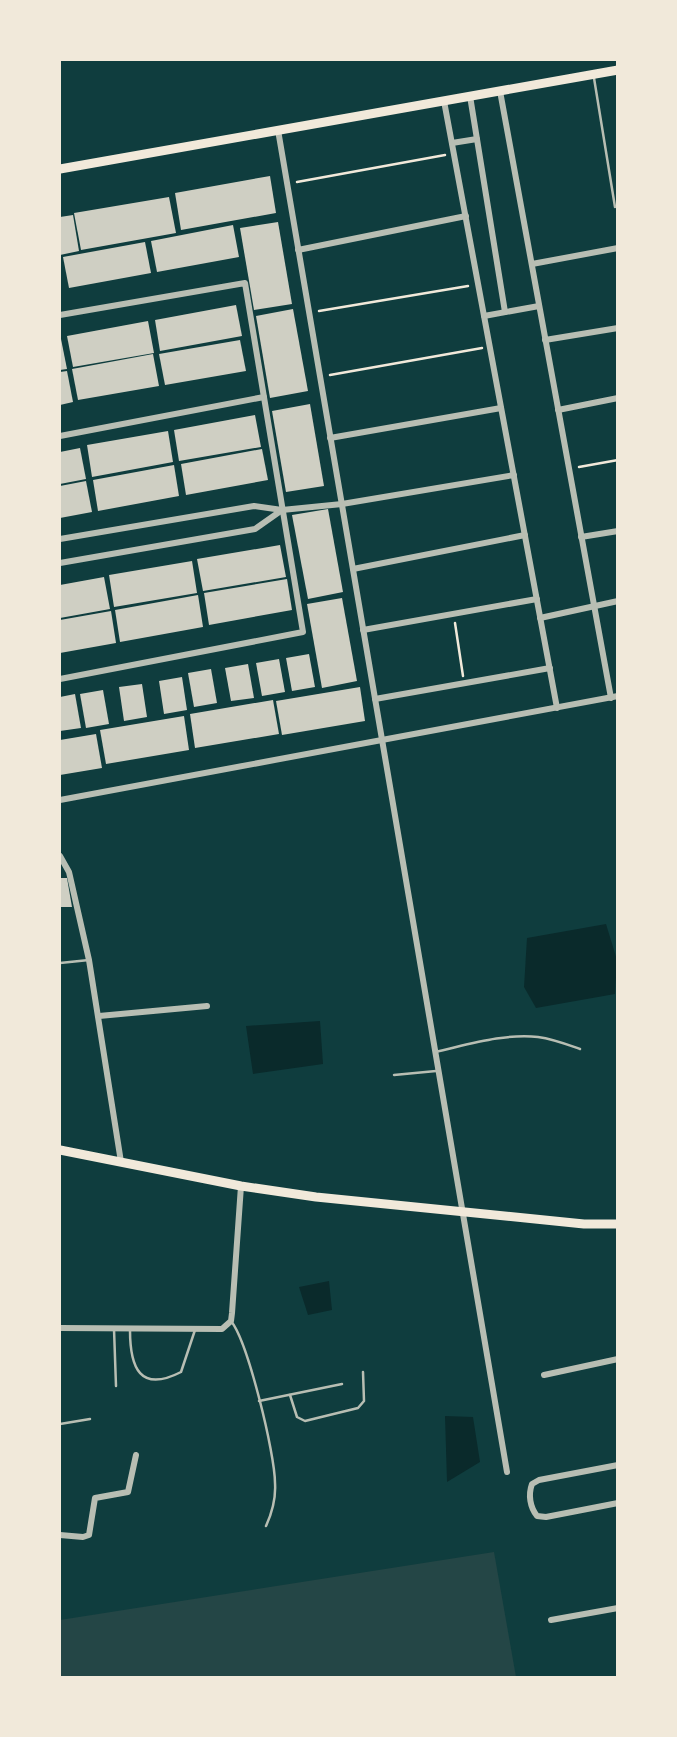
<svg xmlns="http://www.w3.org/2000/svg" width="677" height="1737" font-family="'Noto Sans',sans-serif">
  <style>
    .green { fill: #244646 }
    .water { fill: #0a2a2b }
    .building { fill: #cfcfc3 }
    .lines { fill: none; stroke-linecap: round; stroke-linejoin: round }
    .path { stroke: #f1e9da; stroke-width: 2.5 }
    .service { stroke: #b8beb3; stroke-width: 2.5 }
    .minor { stroke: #b8beb3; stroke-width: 6 }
    .secondary { stroke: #f1e9da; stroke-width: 9 }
  </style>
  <rect width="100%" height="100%" fill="#0f3d3e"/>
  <path class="green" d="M494,1552L516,1677H60V1620Z"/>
  <g class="water">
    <path d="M606,924L617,960L615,994L536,1008L524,987L527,938Z"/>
    <path d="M320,1021L323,1064L253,1074L246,1026Z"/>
    <path d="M329,1281L332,1310L308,1315L299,1287Z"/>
    <path d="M445,1416L473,1417L480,1462L447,1482Z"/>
  </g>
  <g class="building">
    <path d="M270,176L276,213L181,230L175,193Z"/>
    <path d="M169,197L176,233L81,250L74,213Z"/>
    <path d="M73,215L79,251L60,255V217Z"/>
    <path d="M278,222L292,304L254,310L240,228Z"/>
    <path d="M233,225L239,257L157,272L151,241Z"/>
    <path d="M145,242L151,273L69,288L63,257Z"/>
    <path d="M236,305L242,336L160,351L155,320Z"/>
    <path d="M293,309L308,391L270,398L256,316Z"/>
    <path d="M148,321L154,353L73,367L67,336Z"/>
    <path d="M60,334L67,369L60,370Z"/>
    <path d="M240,340L246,371L165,385L159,354Z"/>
    <path d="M153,354L159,386L78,400L72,369Z"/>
    <path d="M67,371L73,402L60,405V372Z"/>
    <path d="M310,404L324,486L286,492L272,411Z"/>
    <path d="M255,415L261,447L179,461L174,430Z"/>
    <path d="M168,431L173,462L92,477L87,445Z"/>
    <path d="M80,448L86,479L60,484V452Z"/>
    <path d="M262,449L268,480L186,495L181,464Z"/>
    <path d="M174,465L179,496L98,511L93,480Z"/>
    <path d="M86,481L92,512L60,518V486Z"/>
    <path d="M328,509L343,592L308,599L292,515Z"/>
    <path d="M280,545L286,577L203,591L197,559Z"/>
    <path d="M192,561L197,593L114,607L109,575Z"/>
    <path d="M104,577L110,609L60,618V585Z"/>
    <path d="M287,579L292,610L209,625L204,593Z"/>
    <path d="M198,595L203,627L120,642L115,610Z"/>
    <path d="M342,598L357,681L322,688L307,604Z"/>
    <path d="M111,611L116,643L60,653V620Z"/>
    <path d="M309,654L315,687L292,691L286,658Z"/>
    <path d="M279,659L285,692L262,696L256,663Z"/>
    <path d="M248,664L254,698L231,701L225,668Z"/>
    <path d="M211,669L217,703L194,707L188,673Z"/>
    <path d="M182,677L187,710L164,714L159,681Z"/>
    <path d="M142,684L147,717L124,721L119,687Z"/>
    <path d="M360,687L365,721L282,735L276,701Z"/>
    <path d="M103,690L109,724L86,728L80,694Z"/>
    <path d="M75,694L81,728L60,731V697Z"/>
    <path d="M273,700L279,734L195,748L190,714Z"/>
    <path d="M184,716L189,750L106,764L100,730Z"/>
    <path d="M96,734L102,768L60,775V740Z"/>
    <path d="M60,878H67L72,907H60Z"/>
  </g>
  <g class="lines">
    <g class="path">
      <path d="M297,182L445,155"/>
      <path d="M319,311L468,286"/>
      <path d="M330,375L482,348"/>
      <path d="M579,467L618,460"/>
      <path d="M455,623L463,676"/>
    </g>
    <g class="service">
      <path d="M594,78L615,207"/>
      <path d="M60,963L89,960"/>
      <path d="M435,1052C467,1045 505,1033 538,1037C553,1039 566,1044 580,1049"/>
      <path d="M394,1075L436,1071"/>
      <path d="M231,1321C248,1342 275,1454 275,1483C276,1498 272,1513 266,1526"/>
      <path d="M114,1329L116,1386"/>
      <path d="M130,1330C130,1368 140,1393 181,1372L195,1330"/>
      <path d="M290,1395L297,1417L305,1421L358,1408L364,1401L363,1372"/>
      <path d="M259,1401L342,1384"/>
      <path d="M60,1424L90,1419"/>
    </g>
    <g class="minor">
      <path d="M500,91L611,698"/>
      <path d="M470,96L505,312"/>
      <path d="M444,101L557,708"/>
      <path d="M278,130L507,1472"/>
      <path d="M452,143L477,139"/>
      <path d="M298,250L466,216"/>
      <path d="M532,264L618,248"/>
      <path d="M60,315L245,283L303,632L60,679"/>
      <path d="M484,316L539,306"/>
      <path d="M545,340L618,328"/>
      <path d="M558,410L618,398"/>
      <path d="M60,436L264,397"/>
      <path d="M330,438L501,408"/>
      <path d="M581,537L618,531"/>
      <path d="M60,539L254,506L282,510L342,504L514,475"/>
      <path d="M60,563L255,529L282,510"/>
      <path d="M353,569L525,535"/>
      <path d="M540,618L618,601"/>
      <path d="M363,630L537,599"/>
      <path d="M375,699L550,668"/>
      <path d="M60,800L618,696"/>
      <path d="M60,856L69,872L89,960L121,1162"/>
      <path d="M99,1016L207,1006"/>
      <path d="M60,1328L222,1329L231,1321L232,1313L241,1186"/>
      <path d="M544,1375L618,1359"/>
      <path d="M618,1465L539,1480L532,1484C528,1495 530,1507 537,1516L546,1517L618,1503"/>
      <path d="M60,1535L83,1537L89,1535L95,1498L128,1492L136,1455"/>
      <path d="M551,1620L618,1608"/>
    </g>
    <g class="secondary">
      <path d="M60,169L618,70"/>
      <path d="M60,1150L241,1186L316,1197L584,1224H618"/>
    </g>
  </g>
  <rect width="677" height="1737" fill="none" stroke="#f1e9da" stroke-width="122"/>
</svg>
